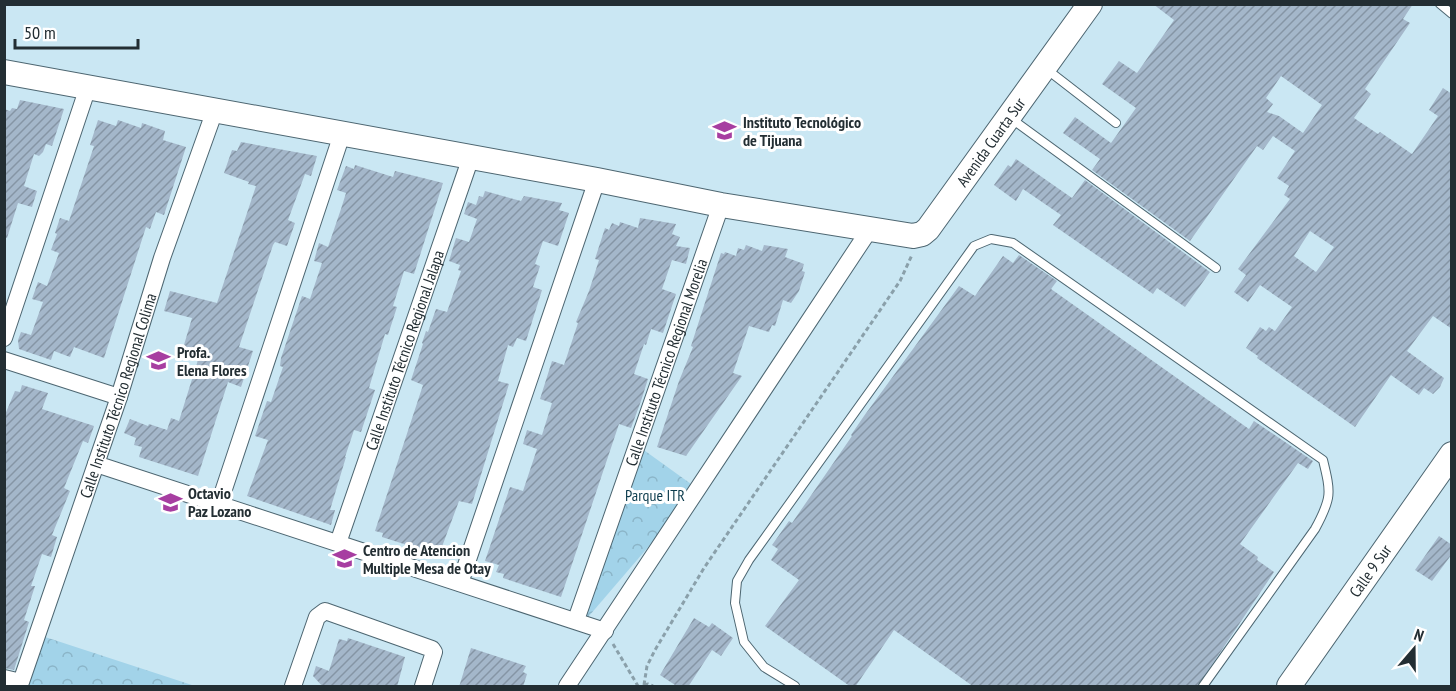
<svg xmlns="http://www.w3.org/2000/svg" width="1456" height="691" font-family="'PT Sans Narrow',sans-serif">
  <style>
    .forest { fill: url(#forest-crowns) }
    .building { fill: url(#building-hatch); fill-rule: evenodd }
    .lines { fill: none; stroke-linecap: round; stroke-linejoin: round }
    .lane-casing { stroke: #4d6671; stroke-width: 10 }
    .street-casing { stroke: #4d6671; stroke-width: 18 }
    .secondary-casing { stroke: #4d6671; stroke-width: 26 }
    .path { stroke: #8aa0aa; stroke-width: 3; stroke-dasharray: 4.5 3; stroke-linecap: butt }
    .lane { stroke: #fff; stroke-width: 8 }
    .street { stroke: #fff; stroke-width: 16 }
    .secondary { stroke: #fff; stroke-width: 24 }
    .labels { text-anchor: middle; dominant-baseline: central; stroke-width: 6; stroke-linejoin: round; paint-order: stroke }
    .poi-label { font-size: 16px; font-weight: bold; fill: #232e33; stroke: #fff; text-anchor: start }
    .street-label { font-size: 16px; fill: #232e33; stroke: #fff }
    .park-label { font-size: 16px; fill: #0c3c4d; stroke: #fff }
  </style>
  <defs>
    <pattern id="forest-crowns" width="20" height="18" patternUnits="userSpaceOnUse" patternTransform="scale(1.5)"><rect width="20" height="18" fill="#a2d3e9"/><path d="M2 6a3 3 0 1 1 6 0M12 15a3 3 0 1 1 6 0" fill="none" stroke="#8bb5c8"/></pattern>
    <pattern id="building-hatch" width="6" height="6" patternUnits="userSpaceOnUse" patternTransform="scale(1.5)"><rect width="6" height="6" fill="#a4b7ca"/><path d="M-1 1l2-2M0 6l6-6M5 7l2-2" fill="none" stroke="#8595a5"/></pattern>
  </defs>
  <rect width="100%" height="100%" fill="#cae7f3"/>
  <g class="forest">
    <path d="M641,448L698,489L583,623Z"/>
    <path d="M39,635L195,686H22Z"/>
  </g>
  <g class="building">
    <path d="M1153,4H1413L1403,19L1410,23L1365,89L1371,94L1354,118L1378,134L1380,132L1412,154L1438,116L1429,110L1443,88L1452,94V329L1433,316L1407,351L1444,378L1440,387L1433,394L1424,388L1419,395L1391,375L1355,427L1257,358L1258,356L1246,348L1260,327L1266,331L1269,327L1275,331L1292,307L1260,285L1248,302L1234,292L1246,275L1238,269L1290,199L1284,195L1289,186L1277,178L1295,151L1273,136L1263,150L1257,146L1190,241L1092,170L1100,159L1063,133L1075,117L1111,143L1136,108L1102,84L1119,61L1137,73L1174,20ZM1281,76L1322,105L1303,133L1279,116L1267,112L1273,104L1266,98ZM1310,231L1334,247L1316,272L1294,256Z"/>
    <path d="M20,100L64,109L52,146L46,144L43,152L39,156L34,154L24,186L37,191L32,207L18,203L7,238L4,237V109L10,111L12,108L17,109Z"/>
    <path d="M98,120L116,126L118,120L141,128L142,123L165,131L163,140L186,147L164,215L156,212L150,229L146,227L104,358L74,347L70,357L54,351L51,360L19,349L18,340L21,332L31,335L43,302L32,299L38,282L47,286L59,253L51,250L57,234L55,233L60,218L69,221L94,146L90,145Z"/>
    <path d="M241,142L317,156L311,176L305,174L288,220L295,223L287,246L275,242L273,245L239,347L253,351L241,387L228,382L198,476L139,457L142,447L134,445L136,438L124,433L130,419L148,426L149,424L167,430L171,418L179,421L198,360L181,355L192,318L164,311L170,291L217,303L256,186L248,184L249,182L224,173L232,150L237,151Z"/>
    <path d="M1016,159L1072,198L1085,180L1210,272L1185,307L1157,288L1153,294L1053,225L1061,215L1023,189L1016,201L994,185L1008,165L1011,167Z"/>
    <path d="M355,165L393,177L395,171L443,183L414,274L404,271L393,306L397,307L388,335L385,334L369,388L375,390L361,432L354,430L345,457H346L330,510H335L331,525L247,496L268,440L255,436L267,401L271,402L283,367L280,366L281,358L302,296L310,299L322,263L314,261L319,243L328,247L341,209L346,193L337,190L346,166L354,169Z"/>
    <path d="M485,191L521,201L524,196L562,203L559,210L569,213L558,246L543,241L535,264L540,266L533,287L542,290L526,341L517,338L513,347L508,345L498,381L509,384L472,504L459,501L440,552L433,550L432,553L382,537L383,533L375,531L423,385L411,380L423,344L422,343L426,331L428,332L436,309L447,312L460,274L461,271L458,270L460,265L449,261L456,238L469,242L477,219L464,214L468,202L476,205L479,196L483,197Z"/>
    <path d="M640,218L676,224L672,234L680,237L676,246L690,248L686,264L672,260L662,289L676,294L663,333L651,329L646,345L644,344L634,374L648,379L641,401L631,428L619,424L561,597L503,578L504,574L496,572L499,565L485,561L510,487L523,491L537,449L523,444L527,430L542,435L552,403L540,399L552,361L564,365L578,323L576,322L589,291L599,260L595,259L605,228L609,230L612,223L619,226L620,222L638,228Z"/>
    <path d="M746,245L762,251L764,245L788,249L785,257L804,264L802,271L805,272L799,291L791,303L783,300L775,326L772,325L769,332L749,326L733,373L742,376L686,456L657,447L679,381L693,347L691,346L721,253L724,254L725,252L736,256L738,248L744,250Z"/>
    <path d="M1019,255L1057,281L1051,289L1249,429L1254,421L1313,461L1308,469L1298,463L1240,544L1258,557L1257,560L1274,572L1197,687H974L894,630L855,687H851L765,626L799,580L771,560L778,549L772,545L789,521L792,523L852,436L851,435L864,416L959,286L975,296L1003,256L1013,263Z"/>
    <path d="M22,385L48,393L42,409L94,426L88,443L83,441L64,488L70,491L52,535L57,537L51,557L42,554L31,586H35L24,620L29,622L14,670L4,668V417L15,391L20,392Z"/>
    <path d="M1439,536L1452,545V554L1432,581L1415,570Z"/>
    <path d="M694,618L709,627L712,623L733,638L721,656L712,650L688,687H678L660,675Z"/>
    <path d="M348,638L405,657L397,687H323L313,676L316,666L329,671L339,639L347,641Z"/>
    <path d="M471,648L526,666L523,672L527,674L523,687H459Z"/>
  </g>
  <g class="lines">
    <defs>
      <g id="lane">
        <path d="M1440,4L1452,14"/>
        <path d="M1045,68L1116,123"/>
        <path d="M1009,117L1216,268"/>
        <path d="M795,686L764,667L744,642L735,603L737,581L749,560L974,246L991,239L1013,243L1323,460C1331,493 1332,498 1315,529L1203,686"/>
      </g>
      <g id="street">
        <path d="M4,338L88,87"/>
        <path d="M4,360L119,397"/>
        <path d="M96,464L605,631"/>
        <path d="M219,504L342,134"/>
        <path id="s1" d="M338,543L471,157"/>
        <path d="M460,583L597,180"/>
        <path id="s2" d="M576,620L721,205"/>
        <path id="s3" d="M4,678L21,682L119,397L162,258L215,110"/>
        <path d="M293,686L317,617L325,611L432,649L434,652L423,686"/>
        <path d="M567,686L870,229"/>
      </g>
      <g id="secondary">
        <path id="s4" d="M4,72L597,180L721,205L913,236L922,234L928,229L1090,4"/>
        <path id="s5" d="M1289,686L1452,454"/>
      </g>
    </defs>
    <use href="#lane" class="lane-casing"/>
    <use href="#street" class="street-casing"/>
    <use href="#secondary" class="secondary-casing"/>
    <g class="path">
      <path d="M613,644L638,686"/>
      <path d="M644,685L647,666L655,650L704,568L900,281L912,255"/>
      <path d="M644,685L648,684L653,686"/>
    </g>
    <use href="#lane" class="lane"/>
    <use href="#street" class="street"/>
    <use href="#secondary" class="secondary"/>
  </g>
  <defs>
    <symbol id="university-bare" viewBox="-9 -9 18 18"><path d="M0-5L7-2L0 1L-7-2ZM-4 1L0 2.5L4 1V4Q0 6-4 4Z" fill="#a73ea1" stroke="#fff" stroke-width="2.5" paint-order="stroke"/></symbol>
    <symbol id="school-bare" viewBox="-9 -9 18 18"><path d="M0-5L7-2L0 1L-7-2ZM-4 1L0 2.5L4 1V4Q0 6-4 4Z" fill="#a73ea1" stroke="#fff" stroke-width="2.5" paint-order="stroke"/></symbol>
  </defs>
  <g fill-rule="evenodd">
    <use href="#university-bare" x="708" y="114" width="33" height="33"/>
    <use href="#school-bare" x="142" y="344" width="33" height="33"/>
    <use href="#school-bare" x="154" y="486" width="33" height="33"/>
    <use href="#school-bare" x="328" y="542" width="33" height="33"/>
  </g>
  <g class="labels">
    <g class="poi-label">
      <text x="743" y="122">Instituto Tecnológico<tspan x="743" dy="18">de Tijuana</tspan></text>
      <text x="177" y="352">Profa.<tspan x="177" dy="18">Elena Flores</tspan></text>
      <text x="188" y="493">Octavio<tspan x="188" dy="18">Paz Lozano</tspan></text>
      <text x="363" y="550">Centro de Atencion<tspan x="363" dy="18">Multiple Mesa de Otay</tspan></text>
    </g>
    <g class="street-label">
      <text stroke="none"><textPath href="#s4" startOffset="1048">Avenida Cuarta Sur</textPath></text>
      <text stroke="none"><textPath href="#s1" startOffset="204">Calle Instituto Técnico Regional Jalapa</textPath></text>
      <text stroke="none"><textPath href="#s2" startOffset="273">Calle Instituto Técnico Regional Morelia</textPath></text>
      <text stroke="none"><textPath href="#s3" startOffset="320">Calle Instituto Técnico Regional Colima</textPath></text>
      <text stroke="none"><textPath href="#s5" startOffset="141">Calle 9 Sur</textPath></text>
    </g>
    <g class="park-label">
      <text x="655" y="495">Parque ITR</text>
    </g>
  </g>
  <rect width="1456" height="691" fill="none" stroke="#232e33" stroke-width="12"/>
  <g transform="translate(1414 649) rotate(20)" stroke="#ffffff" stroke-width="4.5" paint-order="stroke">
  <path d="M0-4.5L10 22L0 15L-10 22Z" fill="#232e33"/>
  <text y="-9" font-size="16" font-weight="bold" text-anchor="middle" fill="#232e33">N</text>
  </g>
  <path d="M15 39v9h123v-9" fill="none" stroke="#232e33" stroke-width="3"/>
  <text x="24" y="39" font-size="18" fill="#232e33" stroke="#ffffff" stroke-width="4.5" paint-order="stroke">50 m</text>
</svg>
